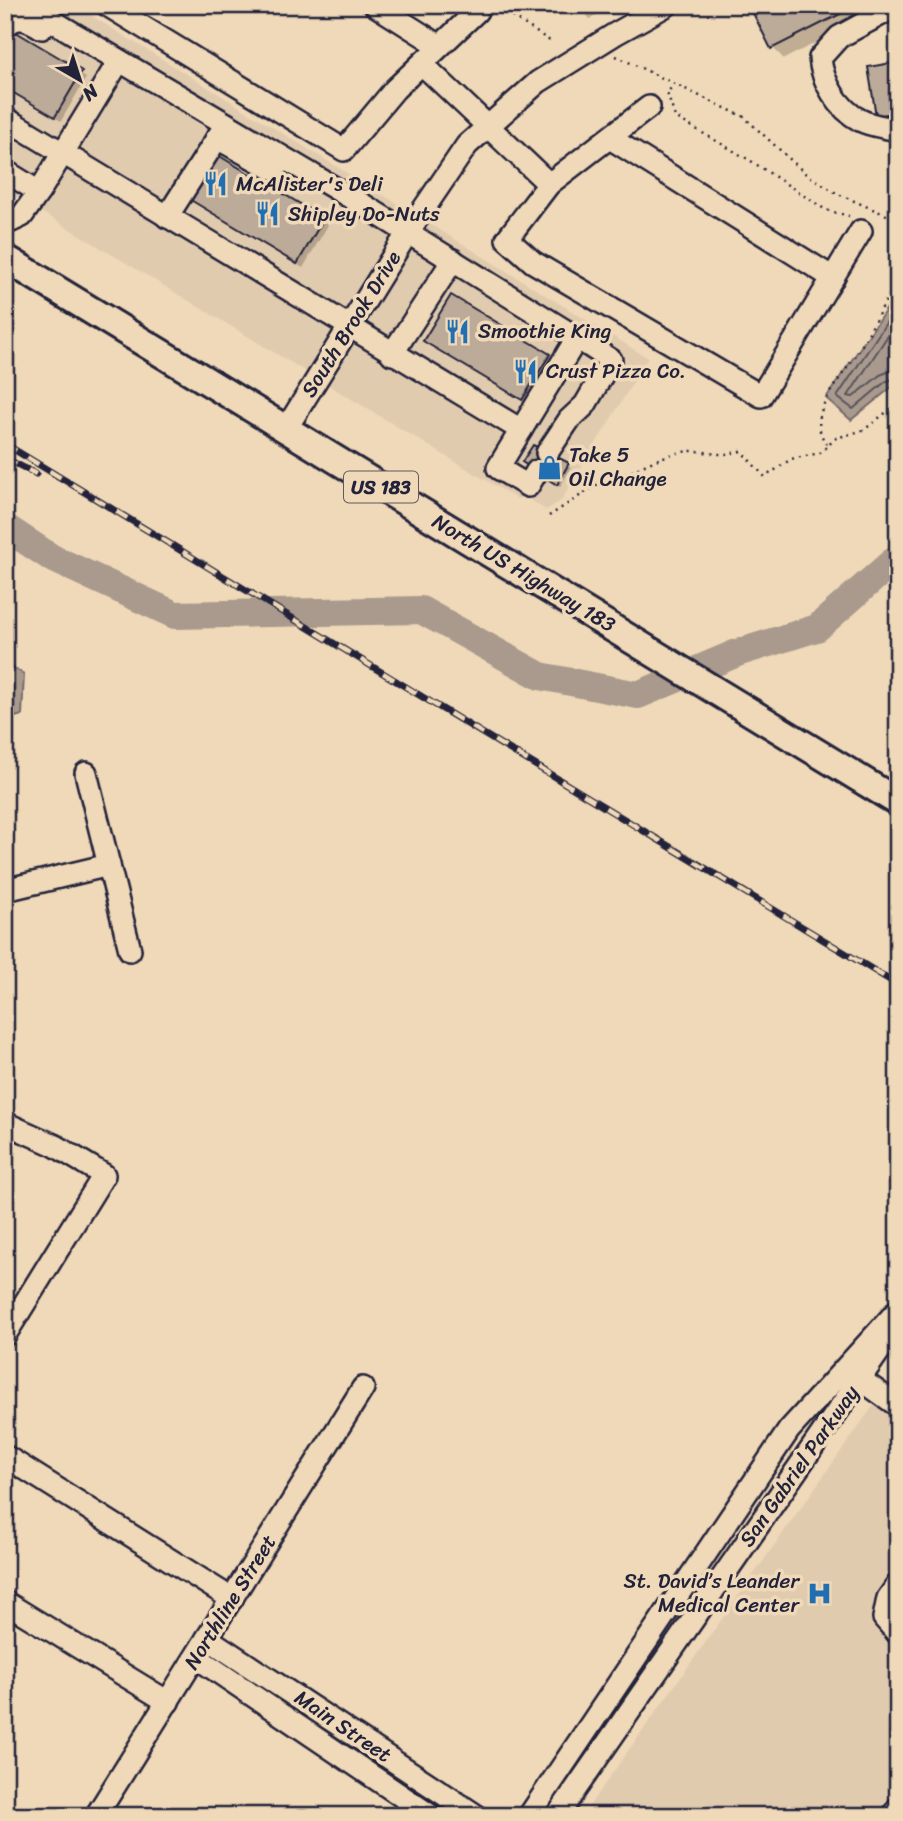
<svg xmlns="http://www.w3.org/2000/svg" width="903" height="1821" font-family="Sriracha,sans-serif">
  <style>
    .built { fill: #e1cbaf }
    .water { fill: #a99a8d; stroke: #736a6c; stroke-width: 2 }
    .shadow { fill: #0003 }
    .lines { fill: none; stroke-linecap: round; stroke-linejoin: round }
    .shore { stroke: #58525c; stroke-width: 2 }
    .river { stroke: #a99a8d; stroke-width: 28 }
    .building { fill: #bdab99; stroke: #22223b; stroke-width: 2 }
    .minor-casing { stroke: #22223b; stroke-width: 26 }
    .major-casing { stroke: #22223b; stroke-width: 32 }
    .path { stroke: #22223b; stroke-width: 2.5; stroke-dasharray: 2 5; stroke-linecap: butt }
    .minor { stroke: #f0d9b8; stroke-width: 21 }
    .major { stroke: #f0d9b8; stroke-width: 26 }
    .rail-casing { stroke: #22223b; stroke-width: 7 }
    .rail { stroke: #f0d9b8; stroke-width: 4.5; stroke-dasharray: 13; stroke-linecap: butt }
    .labels { text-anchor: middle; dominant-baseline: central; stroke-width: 7; stroke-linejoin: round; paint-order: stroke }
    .shield { fill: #f0d9b8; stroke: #605960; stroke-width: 2 }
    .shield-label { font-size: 19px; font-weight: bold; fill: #22223b }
    .poi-label { font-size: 21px; fill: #22223b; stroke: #f0d9b8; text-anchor: start }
    .street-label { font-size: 21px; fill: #22223b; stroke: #f0d9b8 }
  </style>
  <rect width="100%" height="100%" fill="#f0d9b8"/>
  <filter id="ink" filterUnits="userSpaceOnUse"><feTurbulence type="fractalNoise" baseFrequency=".0143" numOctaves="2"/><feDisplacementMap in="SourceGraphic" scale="14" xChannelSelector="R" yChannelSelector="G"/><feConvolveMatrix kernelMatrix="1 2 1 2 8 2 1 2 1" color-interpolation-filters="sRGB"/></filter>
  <g filter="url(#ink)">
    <g class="built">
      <path d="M5,5H74L648,358L561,501L546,510L524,496L517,499L5,190Z"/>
      <path d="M898,1371V1816H582Z"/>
    </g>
    <g class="water">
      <path d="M898,292V382L851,420L826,398Z"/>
      <path d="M5,663L24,674L22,715L5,720Z"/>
    </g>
    <g class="shadow">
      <path d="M578,5H615L590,19Z"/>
      <path d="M751,5H867L872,14L784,59L773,48Z"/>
      <path d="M11,31L86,78L61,121L5,88Z"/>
      <path d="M898,64V124L877,115Z"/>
      <path d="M191,199L323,219L328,225L303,268Z"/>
      <path d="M425,341L549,355L554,360L528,404Z"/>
      <path d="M534,447L571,468L560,487L528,465Z"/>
    </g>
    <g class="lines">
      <g class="shore">
        <path d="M898,305L837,397L853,409L885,382L898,377"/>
        <path d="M898,320L848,396L853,397L880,375L898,368"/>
      </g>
      <path class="river" d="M5,527L52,558L175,615L421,610L540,676L638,695L737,653L817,628L898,557"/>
    </g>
    <g class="building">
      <path d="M749,5H858L771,49Z"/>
      <path d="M11,29L82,71L55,117L5,88V38Z"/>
      <path d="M898,62V112L876,116L868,67Z"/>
      <path d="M216,154L324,218L297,264L189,199Z"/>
      <path d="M451,295L550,354L522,400L423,341Z"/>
      <path d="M533,445L569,463L557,485L522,462Z"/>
    </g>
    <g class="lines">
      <defs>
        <g id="minor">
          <path d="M107,5L344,150L395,89L477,11"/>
          <path d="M375,5L440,46"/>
          <path d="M898,5L839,37L820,58C822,81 838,109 860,120C871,126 886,127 898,130"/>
          <path d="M5,27C17,13 29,20 42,28"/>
          <path d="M422,64L549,184"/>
          <path d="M649,107L549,184L507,239L533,262L761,396L861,231"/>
          <path d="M5,118L521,430L577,338L365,206L29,7L18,5"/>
          <path d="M217,138L271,168L276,167L283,158"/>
          <path d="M610,138L833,278"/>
          <path d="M5,171L39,192"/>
          <path d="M167,217L226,124"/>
          <path d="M5,224L22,216L39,192L119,61"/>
          <path d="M392,354L453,260"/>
          <path d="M286,429L408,232L467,145L538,82L615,34L667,5"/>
          <path d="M521,430L498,468L528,486L537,471"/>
          <path d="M547,453L569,420L585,405L611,360L577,338"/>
          <path d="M86,773L130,950"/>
          <path d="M5,890L109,865"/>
          <path d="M5,1123L56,1146L104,1175L5,1335"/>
          <path d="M860,1379L898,1406"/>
          <path d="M5,1456L232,1599"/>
          <path d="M898,1584L888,1598L884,1618L898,1634"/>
          <path d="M5,1602L168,1702"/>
          <path d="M207,1638L477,1816"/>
          <path d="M196,1657L431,1816"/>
          <path d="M96,1816L363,1388"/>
          <path d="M529,1816L789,1430L898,1310"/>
          <path d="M557,1816L893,1331"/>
          <path d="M893,1816L898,1808"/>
        </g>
        <path id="major" d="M5,258L898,802"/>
      </defs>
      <use href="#minor" class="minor-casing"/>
      <use href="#major" class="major-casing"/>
      <g class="path">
        <path d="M495,5L553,43"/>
        <path d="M616,56L744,117L806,174L838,194L898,220"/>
        <path d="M675,83L667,93L675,117L751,161L826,210L849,216"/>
        <path d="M827,444C802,415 844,376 858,352C872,328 883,304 898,280"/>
        <path d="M549,516L615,473L619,477C642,467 666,452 692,451C713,451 715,458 741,451L765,477L791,459L820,453L836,438L864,430L898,403"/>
      </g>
      <use href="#minor" class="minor"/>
      <use href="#major" class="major"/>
      <defs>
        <g id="rail">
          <path d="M5,444L898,985"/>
          <path d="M5,458L36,474"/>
        </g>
      </defs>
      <use href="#rail" class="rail-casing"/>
      <use href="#rail" class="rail"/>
    </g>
  </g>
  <defs>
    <symbol id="restaurant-bare" viewBox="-9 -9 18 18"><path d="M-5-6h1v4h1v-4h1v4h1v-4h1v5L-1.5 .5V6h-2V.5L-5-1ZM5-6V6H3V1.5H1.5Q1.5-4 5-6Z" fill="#1f6fb2" stroke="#f0d9b8" stroke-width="2.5" paint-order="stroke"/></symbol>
    <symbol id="shop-bare" viewBox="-9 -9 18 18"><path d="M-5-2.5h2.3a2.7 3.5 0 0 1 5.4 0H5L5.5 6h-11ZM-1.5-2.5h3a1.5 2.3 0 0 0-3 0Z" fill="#1f6fb2" stroke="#f0d9b8" stroke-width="2.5" paint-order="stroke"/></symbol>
    <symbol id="hospital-bare" viewBox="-9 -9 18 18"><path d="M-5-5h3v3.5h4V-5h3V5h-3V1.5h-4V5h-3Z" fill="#1f6fb2" stroke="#f0d9b8" stroke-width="2.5" paint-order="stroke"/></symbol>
  </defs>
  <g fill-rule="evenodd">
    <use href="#restaurant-bare" x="198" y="166" width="35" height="35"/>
    <use href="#restaurant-bare" x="250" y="196" width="35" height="35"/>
    <use href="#restaurant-bare" x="440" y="314" width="35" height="35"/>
    <use href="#restaurant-bare" x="508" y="354" width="35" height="35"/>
    <use href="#shop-bare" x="532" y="450" width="35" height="35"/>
    <use href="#hospital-bare" x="802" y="1576" width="35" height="35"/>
  </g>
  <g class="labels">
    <rect class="shield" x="344" y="471.5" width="74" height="31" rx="5"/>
    <g class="shield-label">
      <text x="381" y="487">US 183</text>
    </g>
    <g class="poi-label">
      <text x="236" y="184">McAlister's Deli</text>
      <text x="288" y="214">Shipley Do-Nuts</text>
      <text x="478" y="331">Smoothie King</text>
      <text x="546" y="371">Crust Pizza Co.</text>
      <text x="569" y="455">Take 5<tspan x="569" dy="24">Oil Change</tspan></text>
      <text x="799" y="1581" text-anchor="end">St. David’s Leander<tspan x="799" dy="24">Medical Center</tspan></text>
    </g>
    <g class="street-label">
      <text transform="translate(351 324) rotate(-58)">South Brook Drive</text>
      <text transform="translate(524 573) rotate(31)">North US Highway 183</text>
      <text transform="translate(799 1466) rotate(-55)">San Gabriel Parkway</text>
      <text transform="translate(230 1602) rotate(-58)">Northline Street</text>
      <text transform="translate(343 1726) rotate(34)">Main Street</text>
    </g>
  </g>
  <rect width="903" height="1821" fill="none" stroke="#f0d9b8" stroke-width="28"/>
  <rect x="14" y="14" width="875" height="1793" fill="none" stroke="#22223b" stroke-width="2.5" filter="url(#ink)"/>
  <g transform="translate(80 80) rotate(141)" stroke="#f0d9b8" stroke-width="5" paint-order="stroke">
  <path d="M0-5L12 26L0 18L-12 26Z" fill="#22223b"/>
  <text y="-10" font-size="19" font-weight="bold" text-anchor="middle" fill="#22223b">N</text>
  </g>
</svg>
